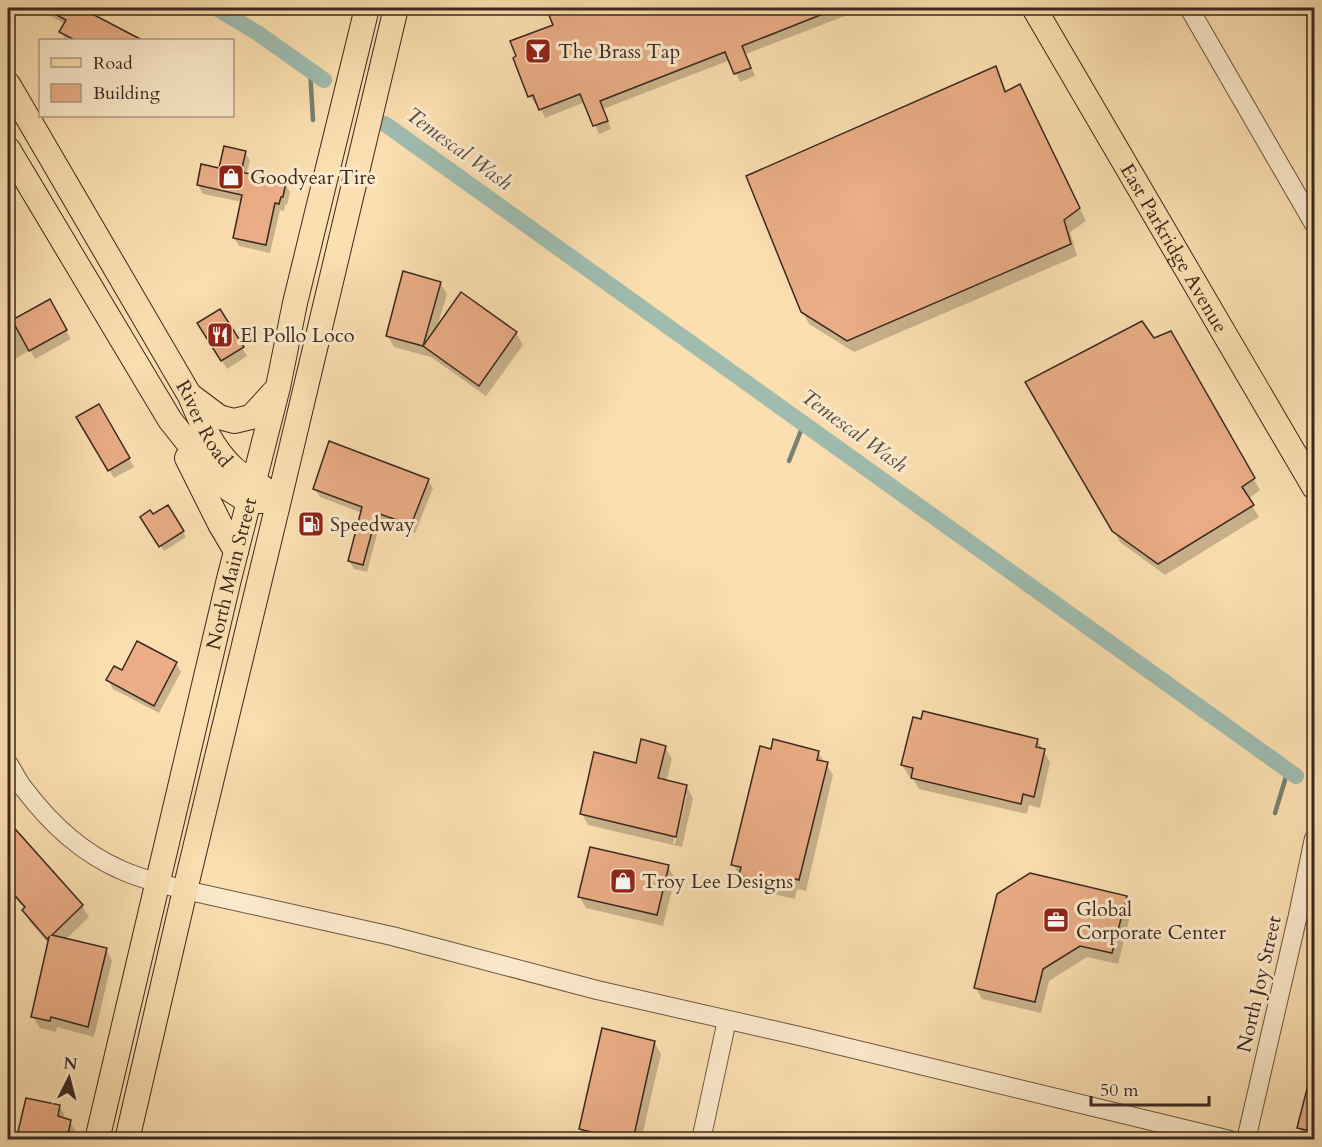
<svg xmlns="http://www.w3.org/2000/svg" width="1322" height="1147" font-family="Cardo,serif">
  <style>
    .shadow { fill: #0003; fill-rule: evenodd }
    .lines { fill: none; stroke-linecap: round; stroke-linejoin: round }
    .stream { stroke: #778175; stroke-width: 4.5 }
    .canal { stroke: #9fbcaf; stroke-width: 16 }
    .building { fill: #eaad86; stroke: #3b281f; stroke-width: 1.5 }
    .minor-casing { stroke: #6b5643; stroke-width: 20 }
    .major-casing { stroke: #3b281f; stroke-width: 26 }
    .minor { stroke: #fceacc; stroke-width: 18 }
    .major { stroke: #fbdfb0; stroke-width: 24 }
    .labels { text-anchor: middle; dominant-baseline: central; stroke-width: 6; stroke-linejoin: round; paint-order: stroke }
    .poi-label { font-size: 20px; fill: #3b281f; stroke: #fceacc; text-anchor: start }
    .street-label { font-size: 20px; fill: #3b281f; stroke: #fceacc }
    .water-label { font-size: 21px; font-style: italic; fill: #544d43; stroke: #fceacc }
  </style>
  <rect width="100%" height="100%" fill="#fbdfb0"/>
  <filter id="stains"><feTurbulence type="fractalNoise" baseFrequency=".00333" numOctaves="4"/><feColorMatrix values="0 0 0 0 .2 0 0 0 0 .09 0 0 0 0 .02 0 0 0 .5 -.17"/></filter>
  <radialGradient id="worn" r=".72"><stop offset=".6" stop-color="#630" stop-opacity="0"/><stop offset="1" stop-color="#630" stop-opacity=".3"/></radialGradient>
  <g class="shadow">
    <path d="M43,8H78L139,40H66L61,32L65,24L47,14Z"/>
    <path d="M548,8H866L746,54L755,76L740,82L730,60L603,109L611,129L599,134L585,102L545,118L538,103L535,104L530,96L555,26Z"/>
    <path d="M995,68L1002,80L1007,93L1026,97L1086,221L1070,232L1077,256L854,352L809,324L802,311Z"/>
    <path d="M245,152L250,161L246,175L285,184L290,192L287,205L285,204L284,211L280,210L270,253L239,246L234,238L242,202L203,194L198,185Z"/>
    <path d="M440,283L447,294L437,327L516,333L523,345L486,396L431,357L394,347L387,335Z"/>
    <path d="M49,301L71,339L35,359L30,350L8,363V324Z"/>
    <path d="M220,311L247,356L227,369L199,323Z"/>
    <path d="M1171,332L1260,490L1248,499L1259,517L1165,575L1120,542L1028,382L1154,340Z"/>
    <path d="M98,406L134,467L114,478L79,418Z"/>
    <path d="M428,480L433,488L415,533L381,520L367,572L354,569L349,561L362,513L320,497L315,489Z"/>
    <path d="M167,507L186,537L164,551L142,517H153Z"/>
    <path d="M176,663L181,672L159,713L113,689L108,680L122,672Z"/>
    <path d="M1037,740L1050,762L1040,808L1029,805L1027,814L919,789L912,777L909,776L902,765Z"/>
    <path d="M665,747L672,759L666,782L687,787L693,798L682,847L588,825L582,814L637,764ZM684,794H687L675,844H673Z"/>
    <path d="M772,751L818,752L833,775L806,891L797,889L795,899L747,888L733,864Z"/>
    <path d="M8,818L28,848L82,906L89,917L65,940L106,949L112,961L94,1037L57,1027L56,1032L40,1028L33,1017L49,944L30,922L23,910L25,909L8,890Z"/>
    <path d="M668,867L675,878L663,926L586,908L580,897Z"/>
    <path d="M1126,897L1132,909L1118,964L1087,957L1049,981L1041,1013L982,999L976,988Z"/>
    <path d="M654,1042L661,1054L641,1140H586L580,1129Z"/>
    <path d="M1314,1064V1140L1305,1139L1299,1128Z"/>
    <path d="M59,1106L64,1114L63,1119L70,1122L75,1130L73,1140H18Z"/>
  </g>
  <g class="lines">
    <g class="stream">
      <path d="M310,70L313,120"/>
      <path d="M789,461L804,423"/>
      <path d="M1275,813L1288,770"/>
    </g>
    <g class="canal">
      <path d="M216,8L259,34L324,80"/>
      <path d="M385,124L1296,776"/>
    </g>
  </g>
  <g class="building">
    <path d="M44,8H81L142,40H75L59,32L66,20Z"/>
    <path d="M546,8H838L742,46L751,68L734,74L725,52L600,101L608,121L593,126L580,94L539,110L533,95L528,97L513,58L516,56L510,41L553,25Z"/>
    <path d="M996,66L1005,92L1020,84L1080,208L1064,220L1071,244L847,341L801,312L746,176Z"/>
    <path d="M224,146L246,151L241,172L286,182L283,197H281L279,204L275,203L266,245L233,238L242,195L197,185L201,164L219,168Z"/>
    <path d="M403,271L441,282L423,346L386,336Z"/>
    <path d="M461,292L517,332L479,386L423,346Z"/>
    <path d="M50,299L67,330L29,351L12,320Z"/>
    <path d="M220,309L244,347L221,361L197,323Z"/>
    <path d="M1142,321L1154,338L1171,331L1255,478L1242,487L1254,505L1158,564L1112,531L1025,382Z"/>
    <path d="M99,404L130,458L108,471L76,417Z"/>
    <path d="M329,441L429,479L411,525L377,513L363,565L348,561L362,507L313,489Z"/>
    <path d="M168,505L184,531L159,547L140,517L150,510L153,514Z"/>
    <path d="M137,641L177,662L154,706L106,680L114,666L122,670Z"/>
    <path d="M923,711L1038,739L1036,747L1045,749L1034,797L1023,794L1021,804L911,778L913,768L901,765L913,717L921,719Z"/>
    <path d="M641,739L666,746L658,778L687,785L676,837L580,814L594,752L636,763Z"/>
    <path d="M773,739L819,751L817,760L828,762L799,880L791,878L788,888L739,876L741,867L731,865L760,746L771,749Z"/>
    <path d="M8,821L83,905L52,935L107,948L88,1027L51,1017L50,1021L31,1017L49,937L47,939L22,910L25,907L8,888Z"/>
    <path d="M590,847L669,865L657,915L578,897Z"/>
    <path d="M1030,873L1127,896L1112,953L1080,946L1043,969L1035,1002L974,988L997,894Z"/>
    <path d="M602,1028L655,1041L633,1140H624L579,1129Z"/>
    <path d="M1310,1077L1314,1078V1132L1297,1128Z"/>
    <path d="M26,1098L60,1105L58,1116L71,1120L67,1140H16Z"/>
  </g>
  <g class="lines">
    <defs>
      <g id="minor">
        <path d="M1189,8L1314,224"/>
        <path d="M8,763C14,772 18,782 25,790C50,823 81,852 119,869C140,879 163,884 185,890L392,936L597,990L804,1037L1230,1140"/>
        <path d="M701,1140L727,1020"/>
        <path d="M1246,1140L1298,915L1314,838"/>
      </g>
      <g id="major">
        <path id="s1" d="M1034,8L1314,487"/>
        <path id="s2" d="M8,84L190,396C201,422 212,449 234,469C243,477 256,482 266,490"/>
        <path d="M8,149L170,420L217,479L229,489L248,501H262"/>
        <path d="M191,396L219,417L234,421L251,417L275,391"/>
        <path d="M187,458L220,524L236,551"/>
        <path id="s3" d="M97,1140L229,579L278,387L295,303L367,8"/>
        <path d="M127,1140L185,890L279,500L396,8"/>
      </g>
    </defs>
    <use href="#minor" class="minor-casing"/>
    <use href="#major" class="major-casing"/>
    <use href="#minor" class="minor"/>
    <use href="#major" class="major"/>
  </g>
  <defs>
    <symbol id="bar-square" viewBox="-11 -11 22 22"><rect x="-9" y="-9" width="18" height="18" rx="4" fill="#8f2418" stroke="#fceacc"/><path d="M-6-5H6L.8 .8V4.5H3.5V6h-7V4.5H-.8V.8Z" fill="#fff"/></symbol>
    <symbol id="shop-square" viewBox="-11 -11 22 22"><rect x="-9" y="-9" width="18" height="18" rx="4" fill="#8f2418" stroke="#fceacc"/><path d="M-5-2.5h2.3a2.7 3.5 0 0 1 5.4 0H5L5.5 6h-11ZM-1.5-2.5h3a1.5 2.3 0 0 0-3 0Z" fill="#fff"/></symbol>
    <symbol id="restaurant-square" viewBox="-11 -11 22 22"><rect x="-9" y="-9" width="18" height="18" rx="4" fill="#8f2418" stroke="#fceacc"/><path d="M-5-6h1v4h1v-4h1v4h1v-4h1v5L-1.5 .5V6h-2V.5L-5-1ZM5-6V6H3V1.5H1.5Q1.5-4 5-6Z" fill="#fff"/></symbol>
    <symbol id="fuel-square" viewBox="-11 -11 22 22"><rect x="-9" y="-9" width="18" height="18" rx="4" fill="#8f2418" stroke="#fceacc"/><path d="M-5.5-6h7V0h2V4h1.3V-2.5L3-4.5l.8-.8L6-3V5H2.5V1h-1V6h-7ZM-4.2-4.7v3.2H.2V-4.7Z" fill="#fff"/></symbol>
    <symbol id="office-square" viewBox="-11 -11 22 22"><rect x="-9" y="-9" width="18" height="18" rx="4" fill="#8f2418" stroke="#fceacc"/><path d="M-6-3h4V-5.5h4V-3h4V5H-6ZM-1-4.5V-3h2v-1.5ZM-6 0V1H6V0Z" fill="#fff"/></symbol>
  </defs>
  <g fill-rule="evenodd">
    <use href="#bar-square" x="523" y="36" width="30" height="30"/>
    <use href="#shop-square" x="216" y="162" width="30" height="30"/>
    <use href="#restaurant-square" x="205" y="320" width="30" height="30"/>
    <use href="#fuel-square" x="296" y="509" width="30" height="30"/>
    <use href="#shop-square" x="608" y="866" width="30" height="30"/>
    <use href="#office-square" x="1041" y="905" width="30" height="30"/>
  </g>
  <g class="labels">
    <g class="poi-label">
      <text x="558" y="51">The Brass Tap</text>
      <text x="250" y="177">Goodyear Tire</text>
      <text x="240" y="335">El Pollo Loco</text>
      <text x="330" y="524">Speedway</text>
      <text x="642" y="881">Troy Lee Designs</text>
      <text x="1076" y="909">Global<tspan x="1076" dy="23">Corporate Center</tspan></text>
    </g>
    <g class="street-label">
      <text stroke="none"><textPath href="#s1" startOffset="278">East Parkridge Avenue</textPath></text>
      <text stroke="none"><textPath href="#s2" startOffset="392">River Road</textPath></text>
      <text stroke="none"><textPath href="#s3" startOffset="582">North Main Street</textPath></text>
      <text transform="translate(1259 984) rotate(-77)">North Joy Street</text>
    </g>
    <g class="water-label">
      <text transform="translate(459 149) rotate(36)">Temescal Wash</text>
      <text transform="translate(854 431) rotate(36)">Temescal Wash</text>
    </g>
  </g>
  <rect width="1322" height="1147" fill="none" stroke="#fbdfb0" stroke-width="30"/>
  <rect x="9" y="9" width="1304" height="1129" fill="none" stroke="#3b281f" stroke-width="3"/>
  <rect x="15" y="15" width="1292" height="1117" fill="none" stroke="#3b281f" stroke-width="1.5"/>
  <rect x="39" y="39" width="195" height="78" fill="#fceacc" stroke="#af9c87" stroke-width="1.5"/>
  <rect x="51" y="58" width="30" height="9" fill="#fbdfb0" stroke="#af9c87" stroke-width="1.5"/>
  <text x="93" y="69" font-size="18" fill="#3b281f">Road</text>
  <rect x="51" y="84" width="30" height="18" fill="#eaad86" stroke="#af9c87" stroke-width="1.5"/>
  <text x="93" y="99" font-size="18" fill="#3b281f">Building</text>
  <g transform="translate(69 1078) rotate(6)" stroke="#fceacc" stroke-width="4.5" paint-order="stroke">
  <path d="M0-4.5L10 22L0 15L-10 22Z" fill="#3b281f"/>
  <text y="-9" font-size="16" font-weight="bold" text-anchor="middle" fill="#3b281f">N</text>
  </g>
  <path d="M1091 1096v9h118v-9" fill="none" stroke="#3b281f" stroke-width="3"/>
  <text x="1100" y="1096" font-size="18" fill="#3b281f" stroke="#fceacc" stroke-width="4.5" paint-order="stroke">50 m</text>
  <rect width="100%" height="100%" filter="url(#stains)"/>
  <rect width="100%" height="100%" fill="url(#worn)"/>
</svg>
